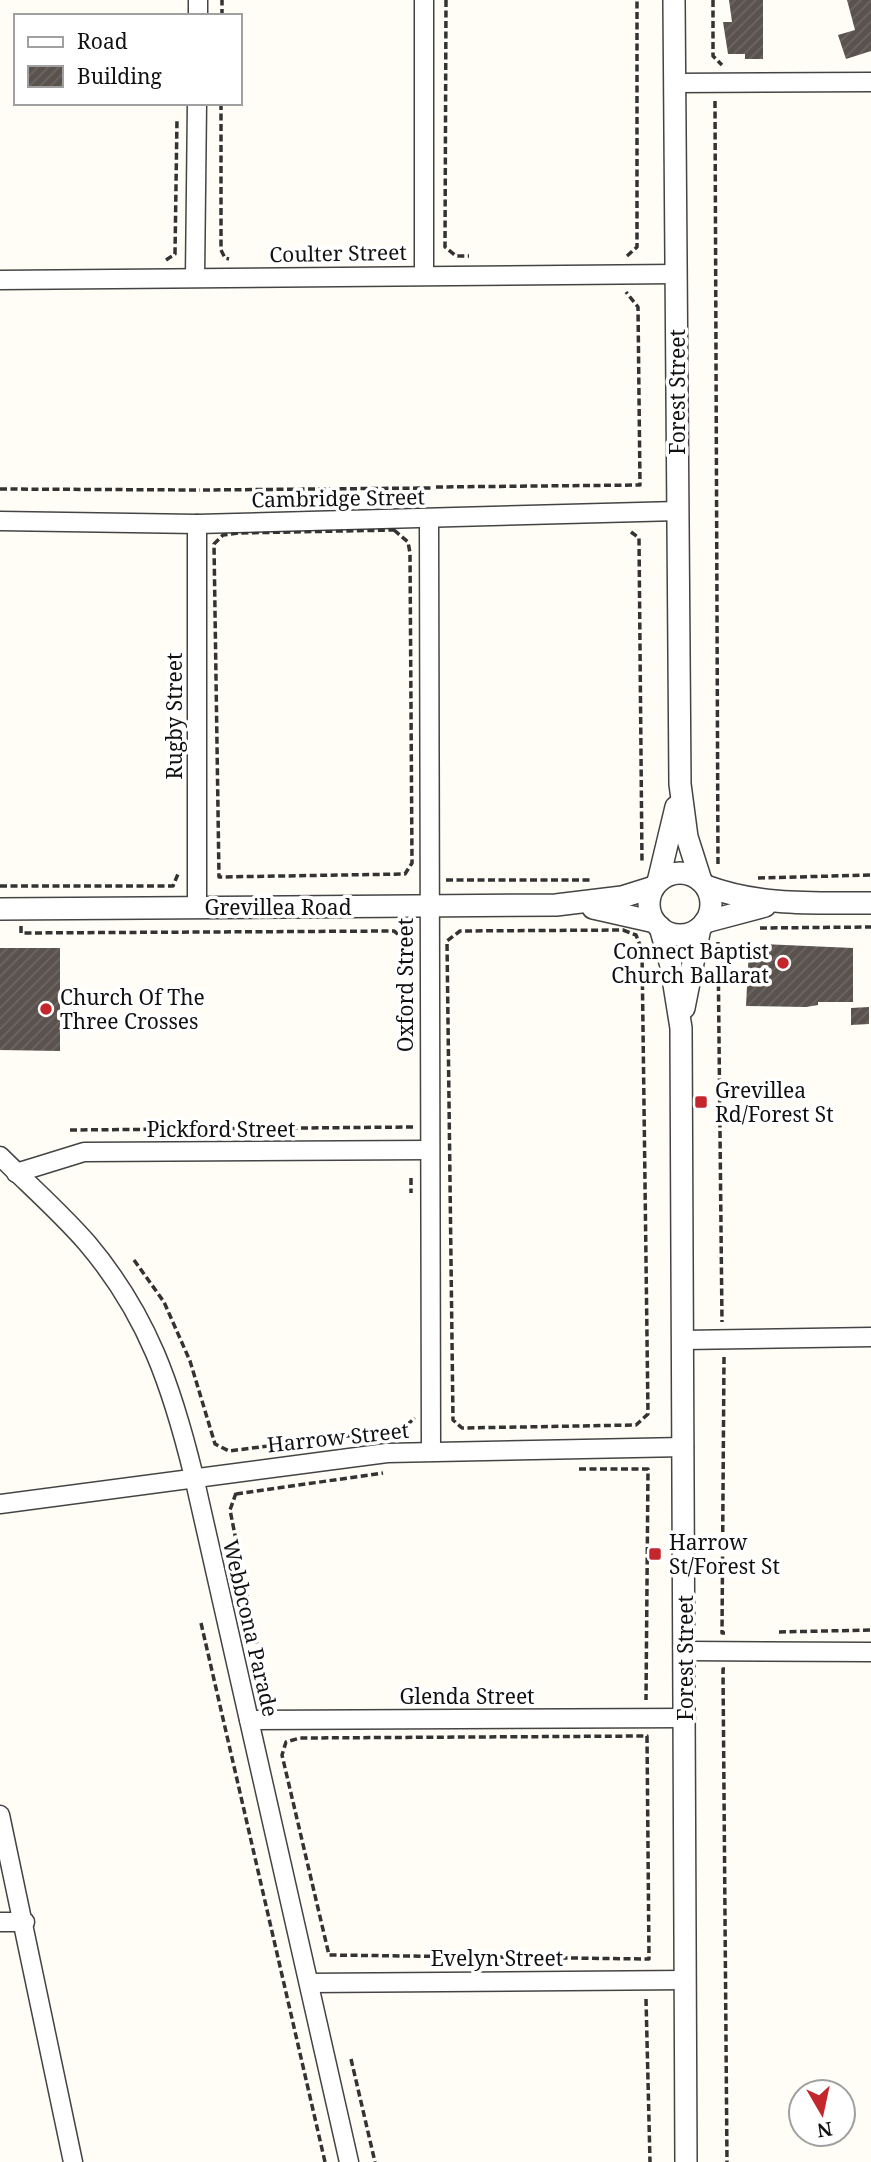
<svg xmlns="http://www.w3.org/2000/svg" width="871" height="2162" font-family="'Noto Serif',serif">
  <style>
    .building { fill: url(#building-hatch) }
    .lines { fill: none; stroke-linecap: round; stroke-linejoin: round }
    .minor-casing { stroke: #444; stroke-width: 21 }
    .tertiary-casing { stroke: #444; stroke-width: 24 }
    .path { stroke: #333; stroke-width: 3.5; stroke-dasharray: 7 3.5; stroke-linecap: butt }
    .minor { stroke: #fff; stroke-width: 18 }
    .tertiary { stroke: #fff; stroke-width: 21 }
    .poi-dot { fill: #c4262e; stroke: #fff; stroke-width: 2.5 }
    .labels { text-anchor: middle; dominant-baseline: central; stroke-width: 7; stroke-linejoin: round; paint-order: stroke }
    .street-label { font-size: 21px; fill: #111; stroke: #fff }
    .poi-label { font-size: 21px; fill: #111; stroke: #fff; text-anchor: start }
  </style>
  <defs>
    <pattern id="building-hatch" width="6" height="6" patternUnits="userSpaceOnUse" patternTransform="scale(1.75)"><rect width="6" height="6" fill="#5a524d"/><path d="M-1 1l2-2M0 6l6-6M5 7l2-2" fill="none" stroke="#6d6662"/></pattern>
  </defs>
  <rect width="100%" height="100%" fill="#fffdf5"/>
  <g class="building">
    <path d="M729,0H763V59H745V54H728L723,22H732Z"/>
    <path d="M847,0H871V51L846,59L838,35L855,30Z"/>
    <path d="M761,944L853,948V1002H818V1005L806,1007L746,1006L749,948H760Z"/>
    <path d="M0,948H60V1051L0,1050Z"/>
    <path d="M869,1007V1024L851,1025V1008Z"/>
  </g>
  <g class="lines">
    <defs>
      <g id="minor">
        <path d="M424,0V275"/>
        <path d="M198,16V0"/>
        <path d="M675,83L871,82"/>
        <path d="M195,277L197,103"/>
        <path d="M0,280L676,274"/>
        <path d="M429,519L431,1450"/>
        <path d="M0,521L197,524L678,511"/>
        <path d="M197,524V907"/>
        <path d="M0,1156C29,1185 60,1212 87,1243C148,1315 172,1387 194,1477L349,2162"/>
        <path d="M16,1173L84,1152L429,1150"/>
        <path d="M683,1340L871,1337"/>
        <path d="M0,1504L387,1453L684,1447"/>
        <path d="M685,1651L871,1652"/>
        <path d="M249,1720L686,1718"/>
        <path d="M0,1815L73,2162"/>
        <path d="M0,1922H25"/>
        <path d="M309,1983L686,1980"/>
      </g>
      <g id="tertiary">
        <path d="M674,0L680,784L687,837L701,881"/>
        <circle cx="680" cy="904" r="31"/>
        <path d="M658,882L676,807"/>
        <path d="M706,886C759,906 815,903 871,903"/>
        <path d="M593,908L655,922"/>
        <path d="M0,909L556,905L622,897L654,887"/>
        <path d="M705,922L765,906"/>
        <path d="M660,927L671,966L681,1028L686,2162"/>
        <path d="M684,1008L700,928"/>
      </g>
    </defs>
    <use href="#minor" class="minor-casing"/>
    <use href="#tertiary" class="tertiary-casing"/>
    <g class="path">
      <path d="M446,0L445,247L456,256H469"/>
      <path d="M713,0V56L722,65"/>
      <path d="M222,16V0"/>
      <path d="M715,101L718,865"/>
      <path d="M221,103V250L225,258L229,259"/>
      <path d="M627,256L637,247V0"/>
      <path d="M166,260L175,254L177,119"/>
      <path d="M436,487L640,485L638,307L626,292"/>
      <path d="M0,489L200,490"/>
      <path d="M203,490L431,488"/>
      <path d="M394,530L408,542L410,553L412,863L405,874L219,877L214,544L223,535L238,533Z"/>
      <path d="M631,532L639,538L642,863"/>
      <path d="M758,878L871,875"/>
      <path d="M446,880H592"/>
      <path d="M0,886H173L178,874"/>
      <path d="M21,926V933L394,931L408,942L410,955"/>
      <path d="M760,928L871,927"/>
      <path d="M623,930L636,935L642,950L648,1414L636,1425L462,1428L453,1420L447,941L460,931Z"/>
      <path d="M718,942L722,1322"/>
      <path d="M70,1130L413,1127"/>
      <path d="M411,1178V1193"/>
      <path d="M134,1260L164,1302L190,1361L215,1444L229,1451L402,1429L415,1418"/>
      <path d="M724,1357L722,1633H725"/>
      <path d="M579,1469H648L646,1700"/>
      <path d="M236,1493L230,1510L257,1645"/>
      <path d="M236,1494L383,1473"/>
      <path d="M201,1623L325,2162"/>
      <path d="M779,1632L871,1630"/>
      <path d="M725,1669H723L727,2162"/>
      <path d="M647,1736L649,1959L329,1955L282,1755L286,1742L300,1738Z"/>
      <path d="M646,1999L650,2162"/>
      <path d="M351,2059L375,2162"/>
    </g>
    <use href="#minor" class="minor"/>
    <use href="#tertiary" class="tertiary"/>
  </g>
  <g class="poi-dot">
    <circle cx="783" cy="963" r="7"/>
    <circle cx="46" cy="1009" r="7"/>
    <rect x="694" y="1095" width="14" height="14" rx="3.5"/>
    <rect x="648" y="1547" width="14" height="14" rx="3.5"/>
  </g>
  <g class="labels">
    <g class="street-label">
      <text transform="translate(338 253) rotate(-1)">Coulter Street</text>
      <text transform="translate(677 392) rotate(-90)">Forest Street</text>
      <text transform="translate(338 498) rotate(-1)">Cambridge Street</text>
      <text transform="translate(174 716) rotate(-90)">Rugby Street</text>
      <text x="278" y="907">Grevillea Road</text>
      <text transform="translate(405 985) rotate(-90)">Oxford Street</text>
      <text x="221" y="1129">Pickford Street</text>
      <text transform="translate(338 1437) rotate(-6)">Harrow Street</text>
      <text transform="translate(251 1628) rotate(77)">Webbcona Parade</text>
      <text transform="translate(685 1658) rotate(-90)">Forest Street</text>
      <text x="467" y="1696">Glenda Street</text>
      <text x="497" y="1958">Evelyn Street</text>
    </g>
    <g class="poi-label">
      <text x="769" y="951" text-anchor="end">Connect Baptist<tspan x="769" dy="24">Church Ballarat</tspan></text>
      <text x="60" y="997">Church Of The<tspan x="60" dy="24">Three Crosses</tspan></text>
      <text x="715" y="1090">Grevillea<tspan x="715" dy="24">Rd/Forest St</tspan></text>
      <text x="669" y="1542">Harrow<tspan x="669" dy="24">St/Forest St</tspan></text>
    </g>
  </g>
  <rect x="14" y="14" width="228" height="91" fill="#ffffff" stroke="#a0a0a0" stroke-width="2"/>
  <rect x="28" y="37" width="35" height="10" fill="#ffffff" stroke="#a0a0a0" stroke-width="2"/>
  <text x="77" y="49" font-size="21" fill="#111111">Road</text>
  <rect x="28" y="66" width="35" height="21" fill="url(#building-hatch)" stroke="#a0a0a0" stroke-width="2"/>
  <text x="77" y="84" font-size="21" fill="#111111">Building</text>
  <g transform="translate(822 2113) rotate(171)"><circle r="33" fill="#ffffff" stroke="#a0a0a0" stroke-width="2"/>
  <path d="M0-5L12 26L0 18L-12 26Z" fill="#c4262e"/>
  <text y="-10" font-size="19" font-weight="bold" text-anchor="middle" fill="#111111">N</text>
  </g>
</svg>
